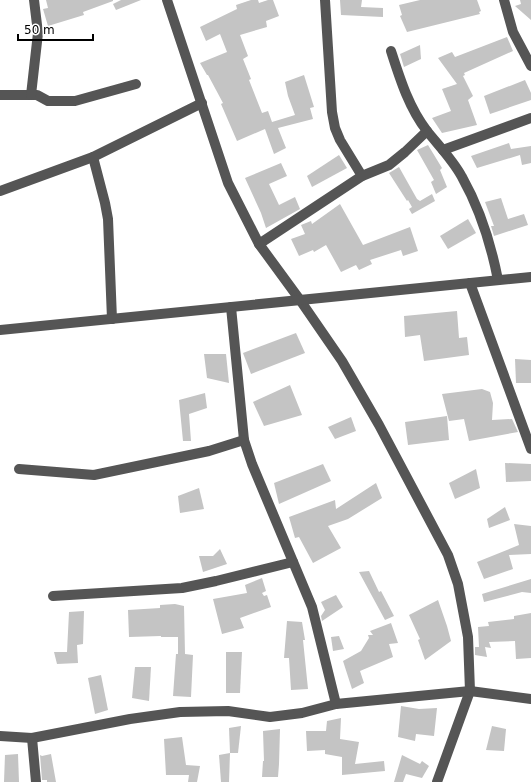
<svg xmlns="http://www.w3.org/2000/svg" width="531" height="782" font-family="'DejaVu Sans',sans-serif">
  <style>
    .building { fill: #c4c4c4 }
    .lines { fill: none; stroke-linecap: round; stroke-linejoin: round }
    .minor { stroke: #555; stroke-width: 10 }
  </style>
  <rect width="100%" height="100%" fill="#fff"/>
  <g class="building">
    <path d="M46,0H113V1L83,12L84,15L48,26L43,9L48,8Z"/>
    <path d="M121,0H141L116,10L113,4Z"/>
    <path d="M251,0H258L259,3L268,0H273L279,16L266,21L267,27L240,35L248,56L243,59L251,79L249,80L262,113L268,111L272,122L295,115L288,96L285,82L304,75L314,107L310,108L313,119L278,128L286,148L274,154L265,129L237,141L221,104L223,103L208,75H207L200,63L227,52L220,34L206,41L200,27L237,9L236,5Z"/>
    <path d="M340,0H362L361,7L383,8V17L341,15Z"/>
    <path d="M420,0H477L481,11L479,12L480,14L407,32L400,16L402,15L399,5Z"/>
    <path d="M520,0H531V20L515,6L521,4Z"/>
    <path d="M507,37L513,51L464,73L465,75L463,76L473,96L468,100L477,125L442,133L432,118L451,111L442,89L457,84L438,58L452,52L455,57Z"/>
    <path d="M420,45L421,59L404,67L400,54Z"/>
    <path d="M525,80L531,93V100L490,114L484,96Z"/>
    <path d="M509,143L511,149L531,146V163L522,165L520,155L477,168L471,156Z"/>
    <path d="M428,145L442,168L440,170L447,187L436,194L431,182L434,180L417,150Z"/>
    <path d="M339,155L347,168L312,187L307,176Z"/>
    <path d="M281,163L287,176L269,184L279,205L295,197L300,209L266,228L261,213L245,178Z"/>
    <path d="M399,167L417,199L420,201L432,194L435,201L412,214L409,209L412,207L408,200L407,201L389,173Z"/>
    <path d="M501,198L508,219L524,214L528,225L494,236L491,226H494L485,202Z"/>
    <path d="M340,204L363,245L410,227L418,251L403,256L401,250L370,260L372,264L359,270L356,265L341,272L326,245L314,252L313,250L299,256L291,239L305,234L301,225L311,221L312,224Z"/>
    <path d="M468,219L476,233L448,249L440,236Z"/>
    <path d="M457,311L459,338L467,337L469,355L424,361L420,335L405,337L404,316Z"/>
    <path d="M296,333L305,353L251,374L243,353Z"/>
    <path d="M204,354H226L229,383L207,378Z"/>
    <path d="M515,359L531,360V383H516Z"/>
    <path d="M290,385L302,415L264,426L253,402Z"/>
    <path d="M482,389L490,392L493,403L492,420L512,419L518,432L469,441L464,419L449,421L442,394Z"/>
    <path d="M205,393L207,408L189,414L191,441H183L179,400Z"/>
    <path d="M447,416L449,440L408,445L405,422Z"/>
    <path d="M351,417L356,431L335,439L328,427Z"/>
    <path d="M505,463L531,464V481L506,482Z"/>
    <path d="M323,464L331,481L279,504L274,483Z"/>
    <path d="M476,469L480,488L455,499L449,483Z"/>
    <path d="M376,483L382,498L348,519L328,526L341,548L313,563L299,537L295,538L289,517L335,500L336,509Z"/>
    <path d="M199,488L204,509L180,513L178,496Z"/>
    <path d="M505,507L510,520L489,528L487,519Z"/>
    <path d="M514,524L531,526V554L509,555L513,569L484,579L477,562L519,545Z"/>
    <path d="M220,549L227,564L203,572L199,556H213Z"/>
    <path d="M369,571L379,592L381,591L394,616L385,620L359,572Z"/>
    <path d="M262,578L266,591L262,593L264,596L267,595L271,607L240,618L244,628L222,634L213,599L247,593L245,585Z"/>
    <path d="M531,579V593L522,592L484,602L482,594Z"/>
    <path d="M336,595L343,607L322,621L321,616L325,610L321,602Z"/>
    <path d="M438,600L447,626L451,641L425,660L418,640L420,639L409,615Z"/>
    <path d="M175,604L184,606L185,654L193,655L191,697L173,696L176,654H178V637H161V636L129,637L128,610L160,608V605Z"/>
    <path d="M84,611L83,644L77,645L78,663L57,664L54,652H67L69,612Z"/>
    <path d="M531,613V658L516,659L515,641L489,642L491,648L485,647L487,657L475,655V647H479L478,627L489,626L488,622L514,619V616Z"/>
    <path d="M287,621L302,622L305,640H303L308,689L291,690L289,658H284Z"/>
    <path d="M391,623L398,643L389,644L393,657L360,671L364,683L352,689L343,661L361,651L369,638L368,635H373L370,631Z"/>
    <path d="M339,636L344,649L333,651L331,637Z"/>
    <path d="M226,652H242L240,693H226Z"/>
    <path d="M135,667H151L149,701L132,698Z"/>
    <path d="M101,675L108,710L95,714L88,678Z"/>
    <path d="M401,706L419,709L437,708L434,736L416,734L415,741L398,737Z"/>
    <path d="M341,718L340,739L359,742L355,764L384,761L385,771L342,775V757L325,754V750L307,751L306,731H326L327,721Z"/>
    <path d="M241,726L238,753H230L229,728Z"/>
    <path d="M492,726L506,729L504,751L486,750Z"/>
    <path d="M280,729L279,764L278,777H262L263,761H264L263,731Z"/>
    <path d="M182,737L186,765L200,766L197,782H188L189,775H166L164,739Z"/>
    <path d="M230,753L229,782H221L219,755Z"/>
    <path d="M18,754L19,782H4L5,755Z"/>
    <path d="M51,754L56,782H47V780H42L40,755L42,756Z"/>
    <path d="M402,755L420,764L422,761L429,766L422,778L406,774L403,782H394Z"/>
  </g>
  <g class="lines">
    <g class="minor">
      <path d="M167,0L228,183L259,244L300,300L342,361L379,425L448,555L458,584L468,637L470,691L437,782"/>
      <path d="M325,0L332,112L335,128L340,140L362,176"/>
      <path d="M504,0L513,32L531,66"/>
      <path d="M391,51C400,79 409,108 427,131C439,146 453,160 462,177C480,209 491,244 498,280"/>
      <path d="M0,95H37L48,101H75L136,84"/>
      <path d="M31,95L38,33L34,0"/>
      <path d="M443,150L531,118"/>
      <path d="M93,157L105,203L108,219L112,319"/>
      <path d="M0,191L93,157L202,103"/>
      <path d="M259,244L362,176L389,165L405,152L427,131"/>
      <path d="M470,283L531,449"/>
      <path d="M231,307L244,440L252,464L312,607L336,704"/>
      <path d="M0,330L531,277"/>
      <path d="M19,469L94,475L209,451L244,440"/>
      <path d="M53,596L182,588L216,581L293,562"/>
      <path d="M0,736L32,738L130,719L180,712L228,711L270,717L302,713L336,704L470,691L531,699"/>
      <path d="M32,738L36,782"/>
    </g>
  </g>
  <path d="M18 34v6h75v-6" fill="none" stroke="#000000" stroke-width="2"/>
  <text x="24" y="34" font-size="12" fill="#000000" stroke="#ffffff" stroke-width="3" paint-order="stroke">50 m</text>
</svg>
